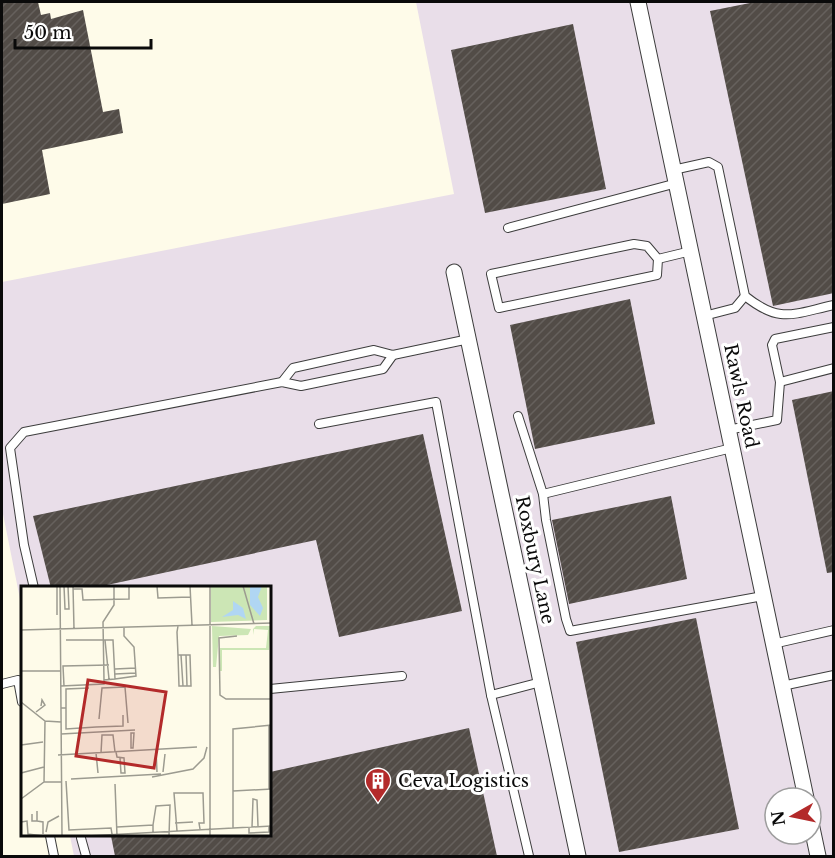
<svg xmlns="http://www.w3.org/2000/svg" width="835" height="858" font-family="'Libre Baskerville',serif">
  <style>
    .industrial { fill: #e9dee9; fill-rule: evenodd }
    .building { fill: url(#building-hatch) }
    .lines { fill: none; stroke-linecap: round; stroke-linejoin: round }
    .service-casing { stroke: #3d3d3d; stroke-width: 10 }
    .minor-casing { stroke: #3d3d3d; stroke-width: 17 }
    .service { stroke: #fff; stroke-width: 8 }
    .minor { stroke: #fff; stroke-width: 15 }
    .labels { text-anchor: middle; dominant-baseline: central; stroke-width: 6; stroke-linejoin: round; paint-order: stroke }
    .street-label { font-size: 18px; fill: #0a0a0a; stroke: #fff }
    .poi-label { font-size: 18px; fill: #0a0a0a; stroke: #fff; text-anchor: start }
    .inset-road { fill: none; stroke: #9c9b90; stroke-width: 1.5 }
    .view { fill: #b32a2a; fill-opacity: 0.15; stroke: #b32a2a; stroke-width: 3 }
    .inset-edge { fill: none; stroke: #0a0a0a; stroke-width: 3 }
  </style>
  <defs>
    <pattern id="building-hatch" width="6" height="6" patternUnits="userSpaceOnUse" patternTransform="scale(1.5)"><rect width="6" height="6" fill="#524c47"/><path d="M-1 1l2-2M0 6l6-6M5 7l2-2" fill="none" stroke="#66615d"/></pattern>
  </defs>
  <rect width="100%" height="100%" fill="#fefbe9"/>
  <path class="industrial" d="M416,2H833V856H74L70,836H270V588H22V609L2,509V282L454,194ZM775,798H811V834H775Z"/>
  <g class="building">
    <path d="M2,2H38L41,15L50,13L51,19L83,10L103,112L119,109L123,133L42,150L50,194L2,204Z"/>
    <path d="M755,2H834V293L773,306L710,11Z"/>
    <path d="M573,24L606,189L485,213L451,50Z"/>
    <path d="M630,299L655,424L535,449L510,325Z"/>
    <path d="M834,391V572L827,573L792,400Z"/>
    <path d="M423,434L462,611L339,637L316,540L93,588H51L33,516Z"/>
    <path d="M671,496L687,579L569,604L552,520Z"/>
    <path d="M696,618L739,829L619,852L576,642Z"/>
    <path d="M469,728L497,856H115L111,836H270V772Z"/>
  </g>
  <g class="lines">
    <defs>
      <g id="service">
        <path d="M673,170L709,162L718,167L745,296C780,324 792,314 834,305"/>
        <path d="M508,228L677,183"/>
        <path d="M634,244L647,246L658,259L657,275L499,308L491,274Z"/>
        <path d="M658,259L691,251"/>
        <path d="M704,316L735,308L745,296"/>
        <path d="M282,382L293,368L374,350L393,355L469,339"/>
        <path d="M780,382L834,368"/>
        <path d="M518,416L543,494"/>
        <path d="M319,424L436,402L491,695L541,682"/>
        <path d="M728,430L777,420L780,382L772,345L775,339L834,327"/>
        <path d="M732,448L543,494L546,520L566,619L570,631L763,596"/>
        <path d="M34,588L24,545L10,448L24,432L282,382L301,386L383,369L393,355"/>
        <path d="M773,644L834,630"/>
        <path d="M2,684L18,680L22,702"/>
        <path d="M782,686L834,675"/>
        <path d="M270,689L402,676"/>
        <path d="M491,695L529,856"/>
        <path d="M50,836L54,856"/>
        <path d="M81,838L86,856"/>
      </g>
      <g id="minor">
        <path d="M638,2L806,798"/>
        <path d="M454,272L578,856"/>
        <path d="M811,823L818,856"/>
      </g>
    </defs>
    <use href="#service" class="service-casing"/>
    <use href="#minor" class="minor-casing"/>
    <use href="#service" class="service"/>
    <use href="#minor" class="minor"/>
  </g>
  <defs>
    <symbol id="building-pin" viewBox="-11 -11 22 30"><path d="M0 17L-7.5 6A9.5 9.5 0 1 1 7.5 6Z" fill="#b32a2a" stroke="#fff"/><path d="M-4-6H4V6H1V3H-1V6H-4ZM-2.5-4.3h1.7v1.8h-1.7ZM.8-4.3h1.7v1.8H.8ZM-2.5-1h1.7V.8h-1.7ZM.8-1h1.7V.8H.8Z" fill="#fff"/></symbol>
  </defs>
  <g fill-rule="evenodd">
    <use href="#building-pin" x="363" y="766" width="30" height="40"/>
  </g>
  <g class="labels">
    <g class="street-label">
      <text transform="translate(741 396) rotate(78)">Rawls Road</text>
      <text transform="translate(535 560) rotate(78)">Roxbury Lane</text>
    </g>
    <g class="poi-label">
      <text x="398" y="781">Ceva Logistics</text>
    </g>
  </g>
  <g transform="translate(21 586)">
    <rect width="250" height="250" fill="#fefbe9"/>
    <path d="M191,40L230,43L227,49L198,50L195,81H192ZM235,40H250L248,64H201V85H199V62H245L247,44L233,43V49L232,43Z" fill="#cce6b5"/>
    <path d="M190,0H246V34L190,36Z" fill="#cce6b5"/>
    <path d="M229,0H241L237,11L242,22L239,30L229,19ZM212,15L222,22L225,33L217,29L201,31L212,24Z" fill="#b0d6f3"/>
    <path class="inset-road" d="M36,0V29M39,0L41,250M43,0L44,23H48L47,0M52,0L53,43M136,0L137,12L169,11M169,0L171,39M189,0V250M222,0L233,38M52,3H61L62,14L108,13V0M0,44L251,37M216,50L198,52L199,109L205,113H251M84,54L88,93M157,69H169L170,100H158L157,69L156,46L157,40M160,69L162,100M165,69L166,100M94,83L115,82M0,85H40M94,88L115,87M94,93L115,90L113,61L103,50V41M83,94L82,36L93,19V0M40,100L83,98V94L94,93L92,54H45M43,100L42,80L88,79M0,116L24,135L40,136M40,122H45V143L75,141M45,122V103L68,102M15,126L24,119L21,114L20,120M78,133L81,102L104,101L107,137M248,140V203M75,141L102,140V129M110,147H113L112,162H110ZM40,148L114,144M0,159L22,156M135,164L136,186M95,166L96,171L103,172L104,187H100L99,172M75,167L77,187M80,167L81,149H92L94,166M37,169L176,161M142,186L144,168M0,187L23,181M131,191L172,183L183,172L186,161M50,193L140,188M45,195L48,244L90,242L91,248M23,196L24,135M94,198L96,250M212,205L251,203M0,213L23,196H40M11,228V235H16V225M16,235L22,236V248M0,236L6,235L7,248L22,250M154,237L172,236M132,239L135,220L149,219L148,250M96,241L132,239V246M228,241V247L248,246V241M231,241L232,213L236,214L237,240M212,242V143L251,139M156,245L153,207H182L183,237H178L179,243M25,246L27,236L38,230M66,250L251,240"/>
    <path class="view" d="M67,94L145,106L133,182L55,170Z"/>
    <rect width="250" height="250" class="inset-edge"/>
  </g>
  <rect width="835" height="858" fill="none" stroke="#0a0a0a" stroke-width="6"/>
  <g transform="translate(793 816) rotate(261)"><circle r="28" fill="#ffffff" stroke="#9d9d9d" stroke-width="1.5"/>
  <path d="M0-4.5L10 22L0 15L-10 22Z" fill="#b32a2a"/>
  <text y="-9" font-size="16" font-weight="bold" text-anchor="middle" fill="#0a0a0a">N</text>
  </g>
  <path d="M15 39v9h136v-9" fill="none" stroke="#0a0a0a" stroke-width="3"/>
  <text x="24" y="39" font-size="18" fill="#0a0a0a" stroke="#ffffff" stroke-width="4.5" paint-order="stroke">50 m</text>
</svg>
